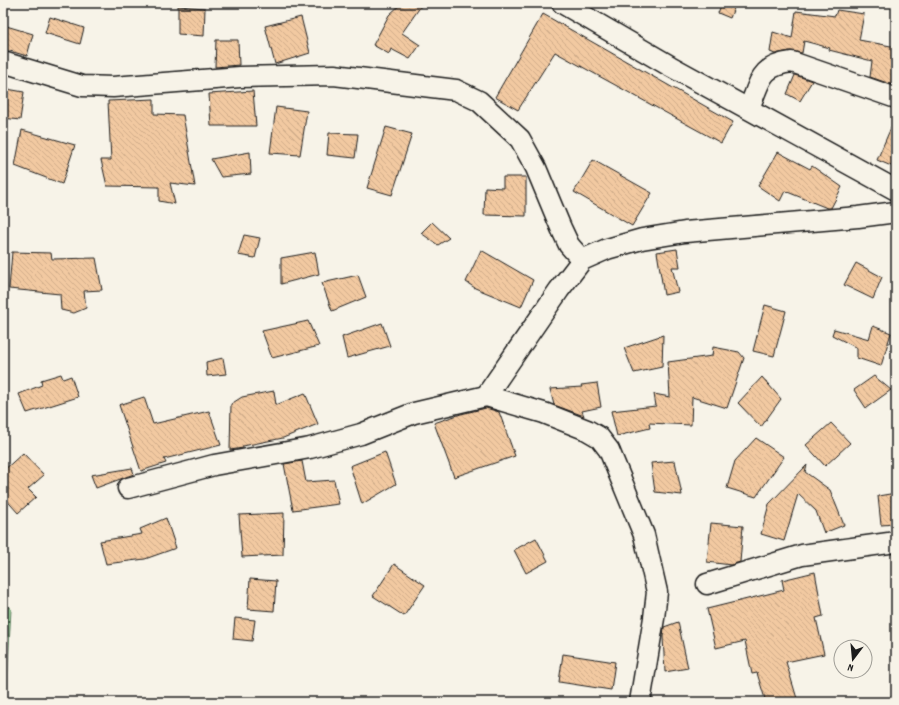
<svg xmlns="http://www.w3.org/2000/svg" width="899" height="705" font-family="Dekko,sans-serif">
  <style>
    .wetland { fill: url(#wetland-marsh); stroke: #5d7a5e }
    .building { fill: url(#building-back-hatch); stroke: #1c1c1c }
    .lines { fill: none; stroke-linecap: round; stroke-linejoin: round }
    .minor-casing { stroke: #1c1c1c; stroke-width: 23 }
    .minor { stroke: #f7f3e8; stroke-width: 20 }
  </style>
  <defs>
    <pattern id="wetland-marsh" width="20" height="14" patternUnits="userSpaceOnUse"><rect width="20" height="14" fill="#9ed9a0"/><path d="M1 5h8M5 5V1M11 12h8M15 12V8" fill="none" stroke="#88ba89"/></pattern>
    <pattern id="building-back-hatch" width="6" height="6" patternUnits="userSpaceOnUse"><rect width="6" height="6" fill="#f2c9a1"/><path d="M-1 5l2 2M0 0l6 6M5-1l2 2" fill="none" stroke="#cfac8a"/></pattern>
  </defs>
  <rect width="100%" height="100%" fill="#f7f3e8"/>
  <filter id="ink" filterUnits="userSpaceOnUse"><feTurbulence type="fractalNoise" baseFrequency=".025" numOctaves="2"/><feDisplacementMap in="SourceGraphic" scale="8" xChannelSelector="R" yChannelSelector="G"/><feConvolveMatrix kernelMatrix="1 2 1 2 8 2 1 2 1" color-interpolation-filters="sRGB"/></filter>
  <g filter="url(#ink)">
    <path class="wetland" d="M3,603L11,609L6,702H3Z"/>
    <g class="building">
      <path d="M402,3H423L402,33L420,45L410,59L391,49L389,54L373,45L389,15Z"/>
      <path d="M722,3H736L730,18L718,13Z"/>
      <path d="M178,6L205,8L204,36L178,34Z"/>
      <path d="M837,10L864,14L859,40L896,47V86L870,77L872,61L829,50L830,48L804,41L802,53L790,51L775,54L770,52L773,32L792,38L796,11L835,16Z"/>
      <path d="M543,14L733,122L721,143L555,52L518,110L495,97Z"/>
      <path d="M50,17L84,28L80,44L45,33Z"/>
      <path d="M301,17L310,53L275,64L265,26Z"/>
      <path d="M3,25L33,34L27,56L3,49Z"/>
      <path d="M216,40H238L239,65L215,67Z"/>
      <path d="M795,75L812,81L800,101L787,94Z"/>
      <path d="M7,89L24,92L20,120L3,118V103Z"/>
      <path d="M253,91L256,126H211L209,94Z"/>
      <path d="M154,99V114L183,115L195,186L170,183L175,204L159,201V187L107,186L101,160H111L108,101Z"/>
      <path d="M276,107L307,111L300,155L270,153Z"/>
      <path d="M896,116V168L877,160Z"/>
      <path d="M386,127L412,134L392,195L367,188Z"/>
      <path d="M22,130L75,145L62,184L15,166Z"/>
      <path d="M329,133L358,134L355,158L327,155Z"/>
      <path d="M250,152L251,174L221,177L211,159Z"/>
      <path d="M778,152L810,169L812,166L842,187L831,208H827L785,191L780,201L758,186Z"/>
      <path d="M593,160L652,193L632,226L574,192Z"/>
      <path d="M503,177H526V216L484,215L485,187L503,188Z"/>
      <path d="M432,222L449,238L438,245L421,233Z"/>
      <path d="M244,235L260,238L255,258L238,255Z"/>
      <path d="M677,249L680,267H672L678,292L664,295L657,252Z"/>
      <path d="M481,250L533,280L521,307L475,288L466,282Z"/>
      <path d="M12,252L51,253L52,259L96,258L102,290L84,291L86,308L74,313L61,310L60,294L9,289Z"/>
      <path d="M315,252L319,274L281,284V258Z"/>
      <path d="M856,263L882,277L873,299L844,285Z"/>
      <path d="M358,275L366,297L332,311L322,283Z"/>
      <path d="M765,305L786,311L774,356L753,351Z"/>
      <path d="M308,321L319,346L272,358L262,331Z"/>
      <path d="M382,323L390,346L347,358L342,337Z"/>
      <path d="M873,326L891,333L881,366L857,358V348L832,335L834,329L869,339Z"/>
      <path d="M663,335L662,367L634,373L624,348Z"/>
      <path d="M713,347L739,352L744,358L727,408L692,397L691,425L649,423L650,428L617,436L611,411L656,406L654,394L670,397L668,362L712,356Z"/>
      <path d="M223,358L226,374L207,376L206,362Z"/>
      <path d="M61,374L63,379L71,376L78,397L27,413L19,394L42,385L41,380Z"/>
      <path d="M874,376L891,390L866,408L854,390Z"/>
      <path d="M762,377L781,399L761,427L738,403Z"/>
      <path d="M597,383L601,407L582,411L584,416L554,405L550,389L582,387L581,385Z"/>
      <path d="M274,391L276,405L305,393L318,424L283,438L243,446V448L230,450L231,404L242,397Z"/>
      <path d="M144,397L153,424L209,411L221,445L164,459L166,463L141,471L119,405Z"/>
      <path d="M486,408L499,412L515,456L454,477L434,423L461,414Z"/>
      <path d="M831,423L850,443L825,466L806,445Z"/>
      <path d="M756,438L784,457L756,497L727,488L735,461Z"/>
      <path d="M385,452L396,484L362,504L350,466Z"/>
      <path d="M23,453L44,475L28,489L36,497L18,513L3,496V471Z"/>
      <path d="M302,461L306,482L334,480L339,504L293,510L284,464Z"/>
      <path d="M675,461L682,495L655,492L651,463Z"/>
      <path d="M807,465L805,472L830,490L844,525L824,533L816,511L798,494L784,541L761,534L769,504Z"/>
      <path d="M132,468L134,474L96,488L91,475Z"/>
      <path d="M896,493V524L881,525L878,496Z"/>
      <path d="M284,513L283,555L242,557L239,515Z"/>
      <path d="M166,518L176,548L145,559L106,564L100,541L142,534L140,529Z"/>
      <path d="M711,523L743,526L740,562L731,565L707,562Z"/>
      <path d="M536,538L548,561L526,573L514,550Z"/>
      <path d="M394,564L425,585L404,616L373,596Z"/>
      <path d="M815,572L823,616L816,618L824,654L786,662L798,702H766L757,673L752,674L745,641L716,648L707,609L784,590L782,580Z"/>
      <path d="M250,579L276,581L274,611L248,609Z"/>
      <path d="M235,618L255,620L252,641L233,639Z"/>
      <path d="M678,622L688,668L665,672L663,637L664,627Z"/>
      <path d="M563,654L615,662L611,690L559,682Z"/>
    </g>
    <g class="lines">
      <defs>
        <g id="minor">
          <path d="M562,3L670,66L896,190"/>
          <path d="M3,62L82,86L113,87L240,77L334,75L456,90L479,101L520,139L536,168L561,228L569,245L582,260"/>
          <path d="M749,108C761,81 759,66 792,62L896,98"/>
          <path d="M486,396L559,290L582,260L607,249L642,239L685,232L858,217L896,212"/>
          <path d="M128,488L214,465L310,448L361,434L414,413L486,396L544,413L587,430L599,437L609,450L644,535L657,592L654,618L640,702"/>
          <path d="M707,584L802,555L896,542"/>
        </g>
      </defs>
      <use href="#minor" class="minor-casing"/>
      <use href="#minor" class="minor"/>
    </g>
  </g>
  <rect width="899" height="705" fill="none" stroke="#f7f3e8" stroke-width="16"/>
  <rect x="8" y="8" width="883" height="689" fill="none" stroke="#1c1c1c" stroke-width="1.5" filter="url(#ink)"/>
  <g transform="translate(853 659) rotate(196)"><circle r="19" fill="#f7f3e8" stroke="#9f9d96"/>
  <path d="M0-3L7 15L0 10L-7 15Z" fill="#1c1c1c"/>
  <text y="-6" font-size="11" font-weight="bold" text-anchor="middle" fill="#1c1c1c">N</text>
  </g>
</svg>
